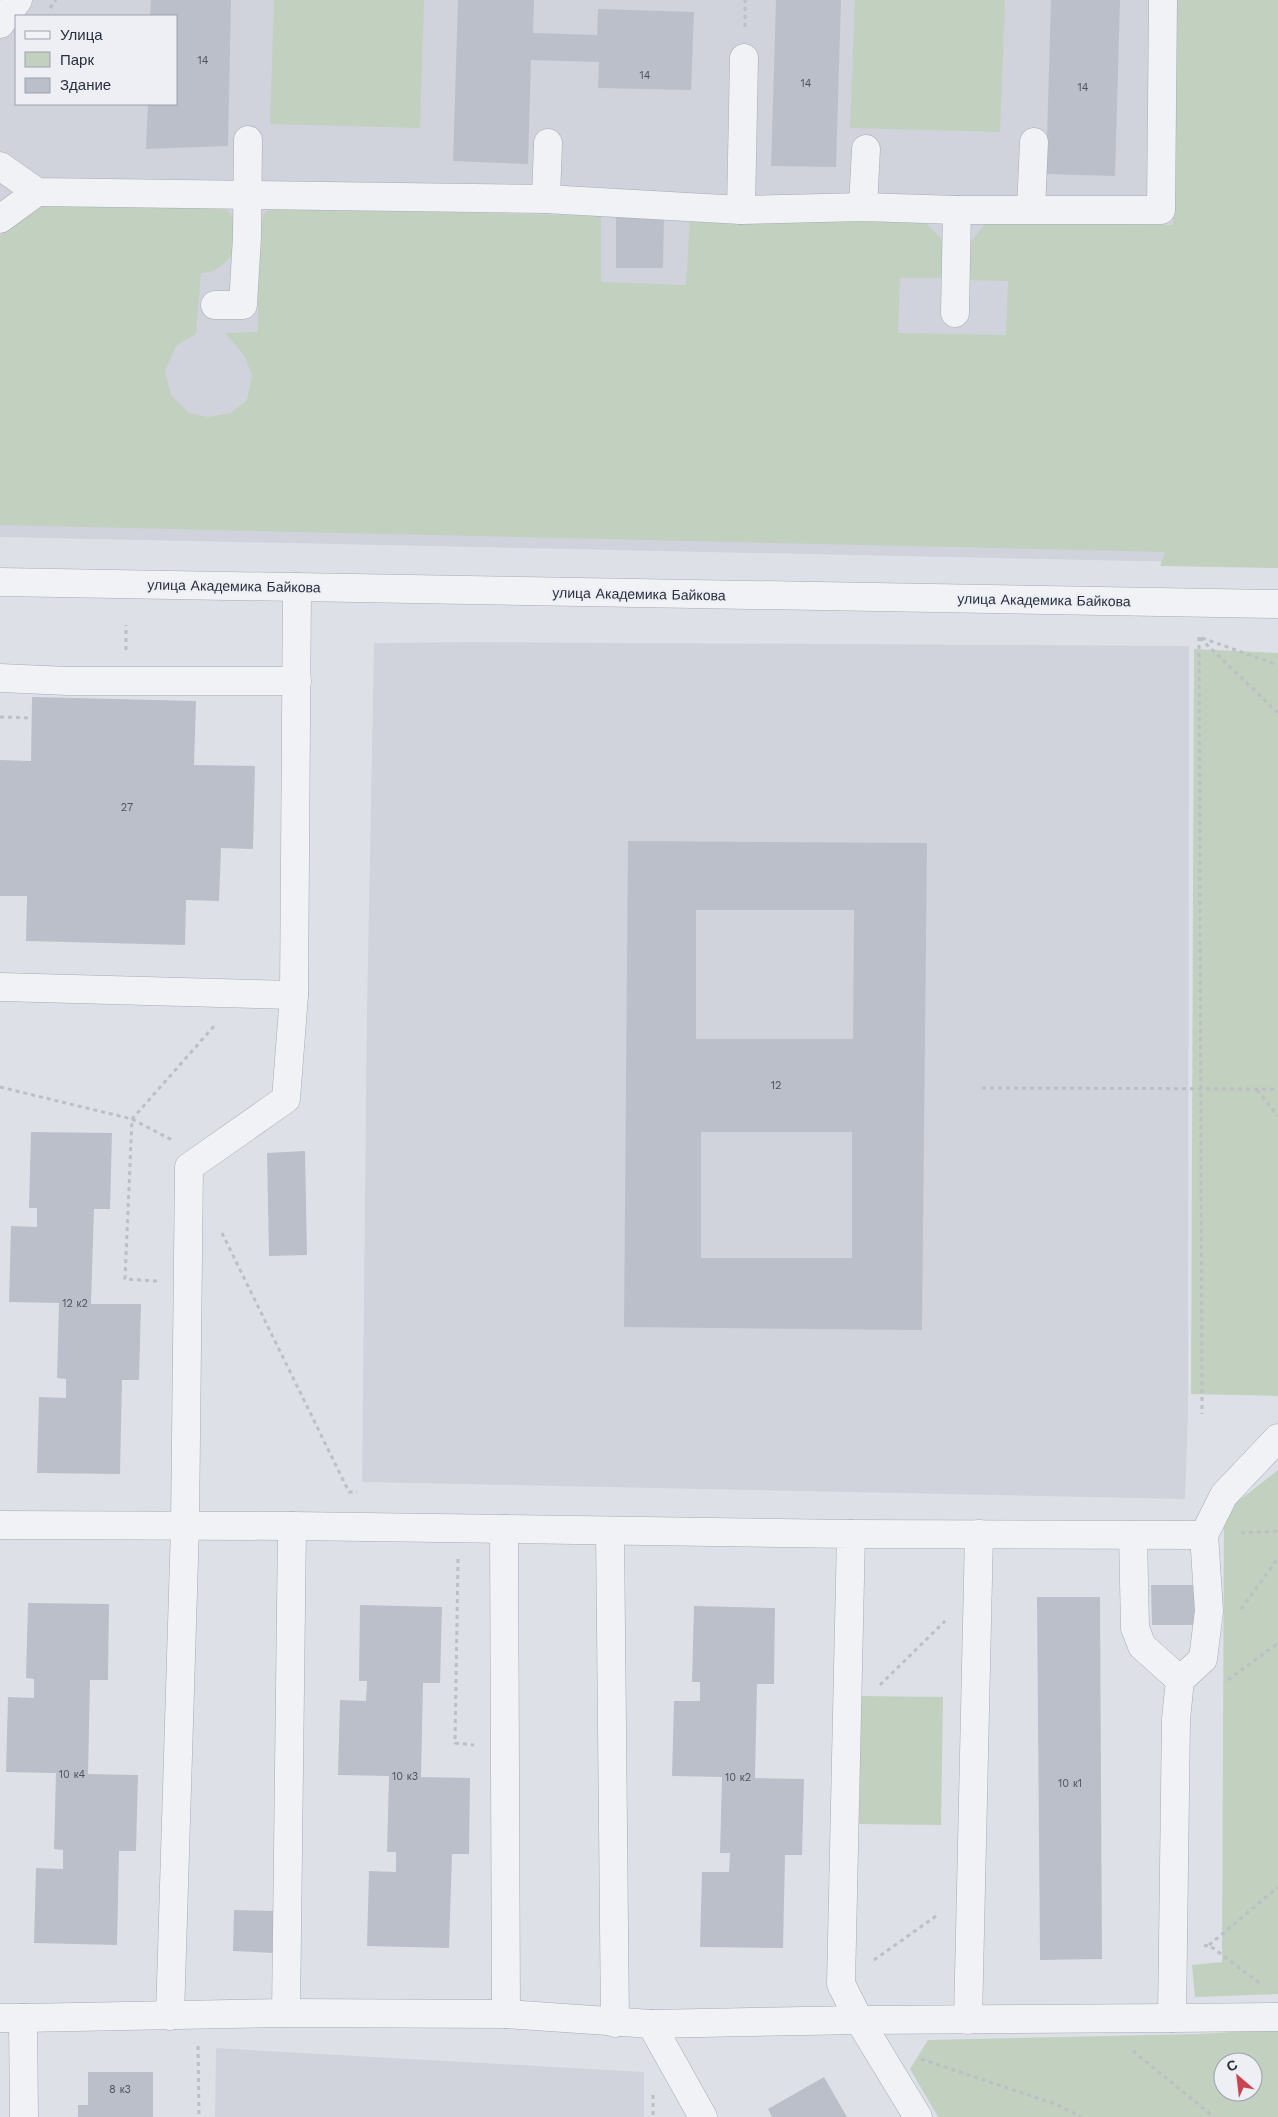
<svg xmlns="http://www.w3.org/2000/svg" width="1278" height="2117" font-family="'Work Sans',sans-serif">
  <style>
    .built { fill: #d0d3dc; fill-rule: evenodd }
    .green { fill: #c2d0bf; fill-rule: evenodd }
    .building { fill: #bbbfc9; fill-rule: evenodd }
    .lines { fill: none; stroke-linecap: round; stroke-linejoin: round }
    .minor-casing { stroke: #a6abb4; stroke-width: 29 }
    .path { stroke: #bcbfc5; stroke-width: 3; stroke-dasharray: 4 4; stroke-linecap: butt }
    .minor { stroke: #f0f2f5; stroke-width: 28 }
    .labels { text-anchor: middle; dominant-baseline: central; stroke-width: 4; stroke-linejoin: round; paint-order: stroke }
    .number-label { font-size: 11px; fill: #4c5260 }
    .street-label { font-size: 14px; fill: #272e3d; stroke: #edeff5 }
  </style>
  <rect width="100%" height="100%" fill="#dde1e7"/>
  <g class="built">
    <path d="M0,0H1278V564L0,537ZM16,16H176V104H16Z"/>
    <path d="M471,642L1189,646L1188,1414L1185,1499L362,1482L367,1009L374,643Z"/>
    <path d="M216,2048L644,2072V2117H215Z"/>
  </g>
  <g class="green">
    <path d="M274,0H424L420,128L270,124Z"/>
    <path d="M855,0H1005L1000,132L850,128Z"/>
    <path d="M1176,0H1278V568L1160,566L1165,552L0,525V236L44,205H217C221,207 228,210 230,214C245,238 231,272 201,273L196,334L176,346L165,371L171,395L189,413L208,417L231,413L247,400L252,375L244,355L225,333L258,332V272L261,221L264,214L271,208L601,216V282L686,285L690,218L924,221L944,241L943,278H900L898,333L1006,335L1008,281L967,280L970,243L986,222L1173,225Z"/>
    <path d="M1194,649L1278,653V1396L1191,1394Z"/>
    <path d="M1278,1470V1994L1195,1997L1192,1965L1222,1962L1224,1512Z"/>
    <path d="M861,1696L943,1697L941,1825L859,1824Z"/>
    <path d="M1278,2029V2117H938L910,2069L928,2040L1199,2034ZM1223,2062H1253V2092H1223Z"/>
  </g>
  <g class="building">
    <path d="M151,0H231L228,146L146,149L148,104H176V16H150Z"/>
    <path d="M458,0H534L533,33L597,35L598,9L694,12L691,90L598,88L599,62L531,60L528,164L453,161Z"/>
    <path d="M776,0H841L836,167L771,166Z"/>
    <path d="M1051,0H1120L1115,176L1046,174Z"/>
    <path d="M616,215H664L663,268H616Z"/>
    <path d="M32,697L196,701L194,765L255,766L253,849L221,848L219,901L186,900L185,945L26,941L27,896H0V760L31,761Z"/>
    <path d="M628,841L927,843L922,1330L624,1327ZM696,910H854L853,1039H696ZM701,1132H852V1258H701Z"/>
    <path d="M31,1132L112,1133L110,1209H94L91,1304H141L139,1380H122L120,1474L37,1473L39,1397L66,1398V1379L57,1378L59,1303L9,1302L11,1226L37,1227V1208H29Z"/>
    <path d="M305,1151L307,1255L269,1256L267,1153Z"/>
    <path d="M1151,1585H1195V1625H1152Z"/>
    <path d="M1037,1597H1100L1102,1959L1040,1960Z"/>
    <path d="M28,1603L109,1604L108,1680H90L88,1774L138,1775L136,1851H119L117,1945L34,1943L36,1868L63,1869V1850L54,1849L56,1773L6,1772L8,1697L34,1698V1679L26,1678Z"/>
    <path d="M360,1605L442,1607L440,1683H423L421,1777L470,1778L469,1854H452L449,1948L367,1946L369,1871L396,1872V1852H387L389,1776L338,1775L340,1700L366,1701L367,1681H359Z"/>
    <path d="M694,1606L775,1608L774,1684H757L755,1778L804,1779L802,1855H785L783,1948L700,1947L702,1872H729L730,1853H720L722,1777L672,1776L674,1701H700V1682H692Z"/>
    <path d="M234,1910L275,1911L274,1953L233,1951Z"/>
    <path d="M88,2072H153V2117H78V2105H88Z"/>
    <path d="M824,2077L847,2117H772L768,2109Z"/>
  </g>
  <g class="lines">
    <defs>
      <g id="minor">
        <path d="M0,24L18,0"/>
        <path d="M0,166L37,192L546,199L741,210L863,207L957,210H1161L1163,0"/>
        <path d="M546,199L548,143"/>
        <path d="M863,207L866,149"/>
        <path d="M1031,209L1034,142"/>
        <path d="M741,210L744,58"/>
        <path d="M0,219L37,192"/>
        <path d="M215,305H243L247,237L248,140"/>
        <path d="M955,313L957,210"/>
        <path d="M0,582L1278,604"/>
        <path d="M0,678L67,681H297"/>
        <path d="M0,987L294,995"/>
        <path d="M1278,1438L1224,1495L1204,1535L1209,1611L1203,1659L1180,1680L1176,1719L1172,2018L1278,2017"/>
        <path d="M0,1525L292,1526L851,1534L841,1984L859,2020L918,2117"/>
        <path d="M504,1529L506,2014"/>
        <path d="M610,1531L615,2023"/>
        <path d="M851,1534L1204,1535"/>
        <path d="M1133,1535L1135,1628L1142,1646L1180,1680"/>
        <path d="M286,2013L292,1526"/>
        <path d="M170,2016L185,1527L189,1167L286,1099L294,995L297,587"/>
        <path d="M0,2018H23"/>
        <path d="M968,2020L979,1534"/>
        <path d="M651,2024L703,2117"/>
        <path d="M24,2117L23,2018L286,2013L506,2014L651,2024L859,2020L1172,2018"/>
      </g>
    </defs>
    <use href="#minor" class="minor-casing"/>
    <g class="path">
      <path d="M50,8L56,0"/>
      <path d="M745,27V0"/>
      <path d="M1199,637L1202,1414"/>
      <path d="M1200,638L1278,713"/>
      <path d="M1202,638L1278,665"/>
      <path d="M126,650V625"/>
      <path d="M0,717L32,718"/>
      <path d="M0,1087L132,1119L172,1140"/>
      <path d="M982,1088L1278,1089"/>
      <path d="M1257,1090L1278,1116"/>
      <path d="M222,1233L349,1492H357"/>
      <path d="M157,1281L125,1279L132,1119L214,1026"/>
      <path d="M1241,1533L1278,1531"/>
      <path d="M458,1559L455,1743L474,1745"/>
      <path d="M1241,1609L1278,1558"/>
      <path d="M1228,1680L1278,1643"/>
      <path d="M880,1685L945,1621"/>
      <path d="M1209,1945L1278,1887"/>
      <path d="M1204,1946L1209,1945L1262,1985"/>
      <path d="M874,1960L939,1914"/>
      <path d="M198,2046L199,2117"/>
      <path d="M1133,2051L1214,2117"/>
      <path d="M921,2059L1058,2105L1081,2117"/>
      <path d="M653,2095V2117"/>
    </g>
    <use href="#minor" class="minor"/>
  </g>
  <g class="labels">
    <g class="number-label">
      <text x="203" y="60">14</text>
      <text x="645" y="75">14</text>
      <text x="806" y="83">14</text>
      <text x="1083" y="87">14</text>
      <text x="127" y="807">27</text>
      <text x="776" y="1085">12</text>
      <text x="75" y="1303">12 к2</text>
      <text x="72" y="1774">10 к4</text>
      <text x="405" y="1776">10 к3</text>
      <text x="738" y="1777">10 к2</text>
      <text x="1070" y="1783">10 к1</text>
      <text x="120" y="2089">8 к3</text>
    </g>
    <g class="street-label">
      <text transform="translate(234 586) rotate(1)">улица Академика Байкова</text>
      <text transform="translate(639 594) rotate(1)">улица Академика Байкова</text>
      <text transform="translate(1044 600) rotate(1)">улица Академика Байкова</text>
    </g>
  </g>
  <rect x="15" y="15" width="162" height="90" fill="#edeff5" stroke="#9ea2ab"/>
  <rect x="25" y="31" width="25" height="8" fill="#f0f2f5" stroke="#9ea2ab"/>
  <text x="60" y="40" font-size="15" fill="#272e3d">Улица</text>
  <rect x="25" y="52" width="25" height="15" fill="#c2d0bf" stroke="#9ea2ab"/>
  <text x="60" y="65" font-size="15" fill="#272e3d">Парк</text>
  <rect x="25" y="78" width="25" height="15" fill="#bbbfc9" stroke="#9ea2ab"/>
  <text x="60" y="90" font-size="15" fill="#272e3d">Здание</text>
  <g transform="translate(1238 2077) rotate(332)"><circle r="24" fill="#edeff5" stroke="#9ea2ab"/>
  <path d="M0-4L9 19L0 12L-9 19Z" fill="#c94551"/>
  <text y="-8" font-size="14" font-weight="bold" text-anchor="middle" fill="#272e3d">С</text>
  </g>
</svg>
